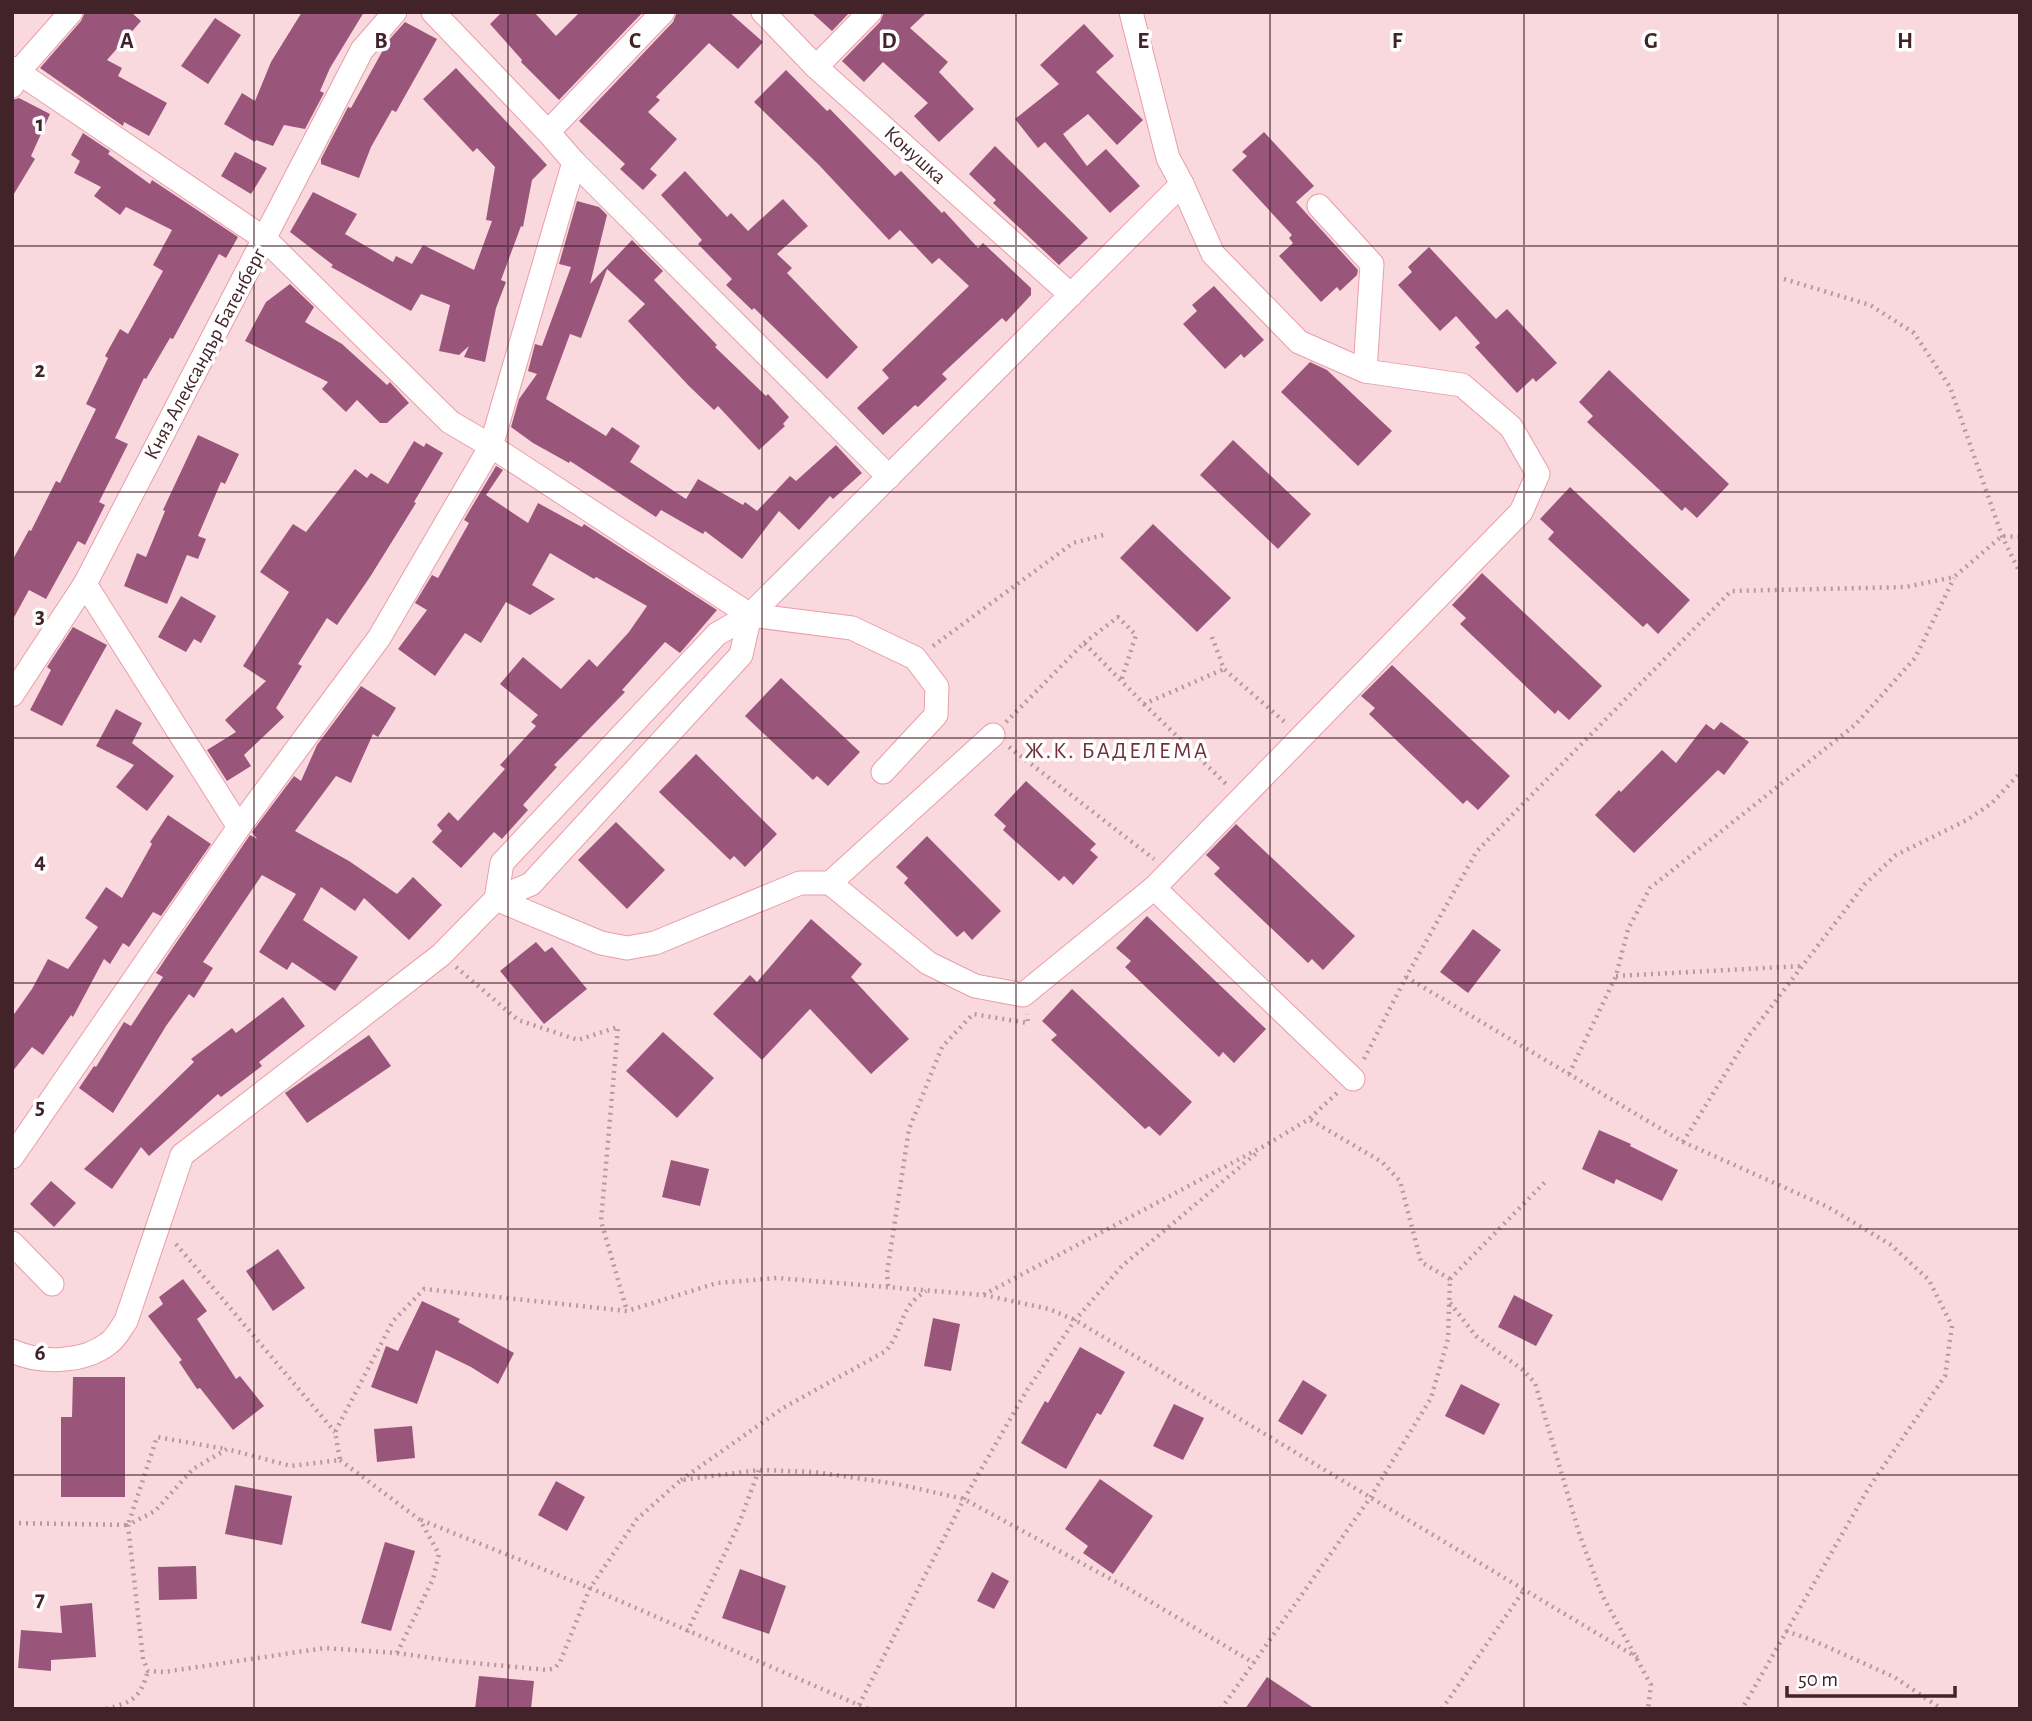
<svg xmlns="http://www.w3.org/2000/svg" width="2032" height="1721" font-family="'Alegreya Sans',sans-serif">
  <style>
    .building { fill: #9a567a }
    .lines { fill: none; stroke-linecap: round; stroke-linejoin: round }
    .minor-casing { stroke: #ea9daa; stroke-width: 25 }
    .path { stroke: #b8989e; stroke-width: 4.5; stroke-dasharray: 2 5; stroke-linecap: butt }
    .minor { stroke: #fff; stroke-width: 23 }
    .grid { fill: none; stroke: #412329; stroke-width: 2; stroke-opacity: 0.55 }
    .labels { text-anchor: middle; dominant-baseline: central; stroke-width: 7; stroke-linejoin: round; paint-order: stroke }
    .street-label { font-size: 21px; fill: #412329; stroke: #fff }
    .neighbourhood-label { font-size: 23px; letter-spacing: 2px; fill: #71303f; stroke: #fff }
    .grid-label { font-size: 23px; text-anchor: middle; font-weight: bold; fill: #412329; stroke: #fff; stroke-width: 7; stroke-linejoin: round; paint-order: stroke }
  </style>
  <rect width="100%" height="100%" fill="#fad9de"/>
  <g class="building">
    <path d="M85,12H131L141,21L107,60L122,68L118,76L167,103L149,136L124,122L123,126L40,68L81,21Z"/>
    <path d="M302,12H364L330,68L320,91L324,93L305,129L284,125L273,146L256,140L255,142L224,124L242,93L255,101L271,62Z"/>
    <path d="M502,12H534L556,36L580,12H643L559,100L521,62L522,60L490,24Z"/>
    <path d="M677,12H729L763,42L738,69L709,43L656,97L660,100L648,112L677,139L650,169L657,175L643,190L620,169L625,164L579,121L673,22Z"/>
    <path d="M811,12H850L832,31Z"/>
    <path d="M884,12H927L910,28L948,62L939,72L974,109L939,142L914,116L928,103L883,62L864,82L842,61L880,22Z"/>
    <path d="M215,18L241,35L208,84L181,66Z"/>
    <path d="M405,22L437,39L396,112L392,110L371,147L359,178L321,164V159L348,107L351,108L388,41Z"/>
    <path d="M1084,24L1114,56L1096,72L1143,120L1117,145L1088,114L1063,134L1087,166L1106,149L1140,186L1110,213L1045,142L1038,148L1015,119L1059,84L1040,65Z"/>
    <path d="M456,68L547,165L532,180L523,227L521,226L501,280L506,282L496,308L485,362L464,357L469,346L459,355L439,351L450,305L421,294L411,311L331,267L333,265L290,232L313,192L357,214L345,234L393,262L396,256L412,264L423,245L474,270L492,221L486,220L495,167L477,148L473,152L423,99Z"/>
    <path d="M786,70L827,111L830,109L895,176L901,171L942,213L944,211L978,248L983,243L1031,288V295L1006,322L1002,318L942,374L947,379L918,407L915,405L883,435L857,408L889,378L882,370L969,286L939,258L932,264L900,230L889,240L819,165L754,102Z"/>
    <path d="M19,98L50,114L31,156L35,159L12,197V100Z"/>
    <path d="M1264,132L1314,186L1296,202L1358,270L1357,275L1340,291L1337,287L1321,302L1279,256L1293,243L1289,238L1292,235L1232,170L1247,156L1242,152Z"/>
    <path d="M83,133L110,151L108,154L150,184L152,180L238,237L226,258L219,254L173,339L170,338L146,379L144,378L115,438L128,444L99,502L105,505L85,545L78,541L46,599L29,590L12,621V561L29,530L31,531L56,481L60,483L96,409L86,404L108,358L105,356L120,329L128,334L163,271L153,265L172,230L126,207L120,215L94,196L101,187L74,173L80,161L71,155Z"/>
    <path d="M995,146L1088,238L1059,265L993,203L996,200L969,174Z"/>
    <path d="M235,152L267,168L251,194L221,176Z"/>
    <path d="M685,171L727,217L731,213L748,231L783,199L808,226L777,254L792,268L787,273L858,347L827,379L754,308L752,310L726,285L732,279L698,244L702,240L661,195Z"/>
    <path d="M577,201L599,207L607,215L590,284L632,240L663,271L654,280L717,345L715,347L766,396L768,394L789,417L783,424L785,426L759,450L718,406L714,410L689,386L628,321L645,304L607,269L581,338L570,334L546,399L606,436L612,427L640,446L630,462L686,499L698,479L743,505L745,502L757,511L790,476L796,481L836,445L862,473L833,499L830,496L799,530L779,511L742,559L705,531L703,534L661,510L656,517L570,461L569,463L533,443L511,427L519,399L537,374L528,371L535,344L542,346L571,267L559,264Z"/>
    <path d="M1429,247L1496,319L1507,309L1557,363L1536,382L1533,378L1517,393L1475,347L1480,343L1456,316L1440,331L1398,285L1412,272L1408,267Z"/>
    <path d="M290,284L314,307L305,322L342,344L387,385L390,382L409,403L387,423H380L357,400L346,412L322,389L328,382L245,341L266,302Z"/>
    <path d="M1214,286L1264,340L1244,358L1241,354L1225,369L1183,324L1197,311L1192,305Z"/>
    <path d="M1310,362L1327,370L1392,431L1358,466L1281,392Z"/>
    <path d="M1609,370L1729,484L1697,518L1685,507L1682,511L1587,422L1593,416L1579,402Z"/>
    <path d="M198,435L239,454L225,484L221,482L198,536L206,539L198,559L187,555L167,604L124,586L137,553L146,557L165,511L163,510Z"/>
    <path d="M1233,440L1311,514L1278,549L1200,475Z"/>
    <path d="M414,441L424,447L426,443L443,453L414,502L416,503L370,577L337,625L327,618L298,664L302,666L276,708L284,717L244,755L251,766L227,781L207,750L236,732L225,720L266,681L243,666L289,592L260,572L293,524L306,532L355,469L367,478L371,473L388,484Z"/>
    <path d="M496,466L503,470L486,495L528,523L538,503L582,527L584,524L717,610L680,653L665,642L622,690L625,692L554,765L557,767L523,805L528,810L502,839L494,832L461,868L432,842L442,831L437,825L449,812L458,821L505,769L500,765L536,726L531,722L538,715L500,684L523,657L561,689L589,659L597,667L629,632L647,606L596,577L594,579L550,553L532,585L555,599L530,615L506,602L481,643L465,633L435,676L398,649L427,610L415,603L432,575L438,578L469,523L464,520Z"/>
    <path d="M1570,487L1690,600L1658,634L1647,623L1643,627L1548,539L1554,532L1540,519Z"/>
    <path d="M1153,524L1231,598L1197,632L1120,558Z"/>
    <path d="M1482,573L1602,686L1569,720L1558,710L1555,714L1460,624L1466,618L1452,605Z"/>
    <path d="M181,596L216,616L201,643L194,639L186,652L158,637Z"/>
    <path d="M73,627L107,645L62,726L30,710L51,670L47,667Z"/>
    <path d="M1392,665L1510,776L1478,810L1467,800L1463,804L1369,714L1375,708L1361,696Z"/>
    <path d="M781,678L860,752L828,786L817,776L813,780L745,716Z"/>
    <path d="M361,686L396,708L378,737L373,734L351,783L336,776L295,831L349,861L397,894L413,877L442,905L409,940L364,898L355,911L321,887L303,920L358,957L335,991L292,962L287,970L259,952L296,894L262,875L203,962L213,968L194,998L189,994L166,1026L113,1113L79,1088L94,1066L96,1067L124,1022L131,1026L163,977L156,973L172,949L250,835L257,839L252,832L294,776L301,781L317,745Z"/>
    <path d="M116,709L142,723L132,743L174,776L147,811L116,787L134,765L96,746Z"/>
    <path d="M1721,722L1749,742L1724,775L1718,770L1634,853L1595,815L1619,790L1621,792L1662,750L1676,763L1706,724L1714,730Z"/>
    <path d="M696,754L777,834L745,867L734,856L730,860L659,792Z"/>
    <path d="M1026,781L1096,844L1090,850L1098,857L1073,885L1064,876L1059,881L1003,830L1006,826L994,815Z"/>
    <path d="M168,815L211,844L161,916L153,912L129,947L123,943L110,964L104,959L73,1017L71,1015L43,1055L32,1047L12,1072V1017L32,989L48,959L68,969L98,927L85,918L106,887L122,898L152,844L150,842Z"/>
    <path d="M616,822L665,870L627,909L578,860Z"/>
    <path d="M1236,824L1355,936L1323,970L1312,959L1308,963L1214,874L1220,868L1206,855Z"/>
    <path d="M927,836L1001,911L972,940L964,931L957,937L904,883L908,878L896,867Z"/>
    <path d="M1147,916L1266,1029L1234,1063L1223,1052L1219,1057L1125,967L1131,961L1116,948Z"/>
    <path d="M811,919L862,964L851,977L909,1039L871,1074L810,1009L762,1060L713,1014L750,975L757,982Z"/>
    <path d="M1473,929L1501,950L1468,993L1440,972Z"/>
    <path d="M536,942L545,952L552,947L587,989L544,1024L500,971Z"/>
    <path d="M1072,989L1192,1102L1160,1136L1149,1126L1145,1129L1051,1040L1057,1035L1042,1021Z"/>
    <path d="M283,997L305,1026L259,1062L262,1066L221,1097L218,1094L149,1156L141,1147L112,1189L84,1169L194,1062L191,1059L232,1028L236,1033Z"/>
    <path d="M663,1032L714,1078L677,1118L626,1071Z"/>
    <path d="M369,1035L391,1066L307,1123L285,1093Z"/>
    <path d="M1599,1130L1631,1144L1630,1146L1678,1170L1662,1201L1616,1179L1614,1184L1582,1169Z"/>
    <path d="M671,1160L709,1169L700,1206L662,1197Z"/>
    <path d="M51,1181L76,1203L54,1227L30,1204Z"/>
    <path d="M278,1249L305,1288L273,1311L246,1271Z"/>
    <path d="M183,1279L207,1311L197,1319L236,1379L240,1376L264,1406L233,1430L200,1388L197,1389L179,1362L182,1360L148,1316L163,1304L159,1297Z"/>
    <path d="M1514,1295L1553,1315L1536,1346L1498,1327Z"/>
    <path d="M422,1301L460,1319L458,1322L514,1353L498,1384L471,1367L436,1350L417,1404L371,1387L386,1346L398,1351Z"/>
    <path d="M933,1318L960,1324L951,1371L924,1366Z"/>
    <path d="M1080,1347L1125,1372L1101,1415L1097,1413L1066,1469L1021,1443L1045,1401L1048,1403Z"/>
    <path d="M73,1377H125V1497H61V1417H72Z"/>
    <path d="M1303,1380L1327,1395L1302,1435L1278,1421Z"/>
    <path d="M1461,1384L1500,1404L1484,1435L1445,1416Z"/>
    <path d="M1174,1404L1204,1418L1183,1460L1153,1446Z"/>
    <path d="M412,1426L415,1458L377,1462L374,1429Z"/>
    <path d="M1100,1479L1153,1516L1113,1574L1083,1553L1088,1546L1065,1529Z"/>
    <path d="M556,1481L585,1497L567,1531L538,1515Z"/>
    <path d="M235,1485L292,1496L282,1545L225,1534Z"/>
    <path d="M385,1542L415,1551L391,1631L361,1623Z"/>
    <path d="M196,1566L197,1599L159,1600L158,1567Z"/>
    <path d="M740,1569L786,1586L769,1634L722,1618Z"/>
    <path d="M992,1572L1009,1581L994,1609L977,1601Z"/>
    <path d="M92,1603L96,1657L51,1660V1671L18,1668L21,1630L62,1633L60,1606Z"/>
    <path d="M479,1676L534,1681L531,1709H475Z"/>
    <path d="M1267,1677L1315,1709H1245Z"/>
  </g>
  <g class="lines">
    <defs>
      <g id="minor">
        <path d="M433,12L548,132L574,162L889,477"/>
        <path d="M763,12L816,67L1071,295"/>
        <path d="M816,67L870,12"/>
        <path d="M12,68L265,239L450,422L491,446L750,615L852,628L915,658L937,687L936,715L883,772"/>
        <path d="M12,86L18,72L71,12"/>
        <path d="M548,132L663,12"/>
        <path d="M1319,206L1372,264L1365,371"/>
        <path d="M85,584L239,827"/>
        <path d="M12,695L85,584L362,50L395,12"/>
        <path d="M830,883L993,735"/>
        <path d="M1154,888L1353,1079"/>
        <path d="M496,899L601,943L627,948L655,943L800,883H830L928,963L975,986L1023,995L1154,888L1521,512L1538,474L1511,427L1462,385L1365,371L1299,342L1213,254L1182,184L1168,158L1131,12"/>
        <path d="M496,899L502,863L717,634L750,615L1182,184"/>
        <path d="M12,1157L239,827L379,638L491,446L574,162"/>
        <path d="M12,1243L52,1284"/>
        <path d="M12,1351C41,1364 84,1363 109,1343C116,1338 121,1328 126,1321L182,1155L441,955L496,899L531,884L741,655L750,615"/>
      </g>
    </defs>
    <use href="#minor" class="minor-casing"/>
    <g class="path">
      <path d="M1784,279L1870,305L1914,333L1950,387L2002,536L2020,573"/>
      <path d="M1212,637L1224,669L1287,724"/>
      <path d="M1084,643L1118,617L1136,635L1121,681"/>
      <path d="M933,646L1073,543L1107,534"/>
      <path d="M1144,704L1226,784"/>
      <path d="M1006,722L1084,643L1144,704L1224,669"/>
      <path d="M1009,747L1154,859"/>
      <path d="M456,967L518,1020L578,1040L618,1027L601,1221L627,1311"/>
      <path d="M1616,976L1802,966"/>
      <path d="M1406,977L1683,1142L1828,1207L1891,1245L1929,1280L1952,1326L1945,1376L1868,1489L1742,1709"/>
      <path d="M1364,1059L1406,977L1477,851L1731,591L1906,587L1954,577L2002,536L2020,537"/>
      <path d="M1569,1074L1616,976L1628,929L1650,888L1855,725L1915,658L1954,578"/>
      <path d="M1683,1142L1748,1037L1865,884L1896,855L1967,820L1992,803L2020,773"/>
      <path d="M176,1244L335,1432"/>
      <path d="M1450,1279L1545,1182"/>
      <path d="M888,1286L887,1273L909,1129L942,1047L973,1014L1028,1023L1027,1014"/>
      <path d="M984,1295L1049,1309L1075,1320L1638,1658"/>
      <path d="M1450,1303L1476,1336L1523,1370L1535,1383L1580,1536L1602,1595L1651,1685L1648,1709"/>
      <path d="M340,1460L420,1520L439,1554L433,1579L397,1653L325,1648L164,1672L148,1671L143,1659L128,1525L155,1511L193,1469L227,1449L291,1466L340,1460L335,1432L393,1321L424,1289L627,1311L717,1283L777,1278L983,1295L1266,1145L1309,1119L1337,1093"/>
      <path d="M681,1480L783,1408L886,1351C905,1328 898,1308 926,1291"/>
      <path d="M421,1520L590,1588L868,1709"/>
      <path d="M12,1523L128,1525L157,1437L226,1449"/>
      <path d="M1786,1631L1812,1640L1894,1677L1942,1709"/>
      <path d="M687,1632L738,1526L759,1470"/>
      <path d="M397,1653L453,1661L548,1670L555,1668L560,1662L590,1588L637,1519L681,1480L759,1470L814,1472L897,1484L964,1499L1129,1589L1254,1663"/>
      <path d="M859,1705L964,1499L1027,1390L1075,1320L1122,1266L1259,1151"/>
      <path d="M106,1709C133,1702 140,1698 148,1671"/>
      <path d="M1221,1709L1370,1498L1431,1398L1448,1339L1450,1279L1421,1262L1400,1181L1382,1162L1309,1119"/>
      <path d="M1442,1709L1524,1590"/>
    </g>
    <use href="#minor" class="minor"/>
  </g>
  <path class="grid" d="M254,12V1709M508,12V1709M762,12V1709M1016,12V1709M1270,12V1709M1524,12V1709M1778,12V1709M12,246H2020M12,492H2020M12,738H2020M12,983H2020M12,1229H2020M12,1475H2020"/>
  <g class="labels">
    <g class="street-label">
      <text transform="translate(915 155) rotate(42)">Конушка</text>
      <text transform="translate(205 354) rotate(-62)">Княз Александър Батенберг</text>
    </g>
    <g class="neighbourhood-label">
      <text x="1117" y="751">Ж.К. БАДЕЛЕМА</text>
    </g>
  </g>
  <g class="grid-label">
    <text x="127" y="48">A</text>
    <text x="381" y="48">B</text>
    <text x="635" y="48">C</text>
    <text x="889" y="48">D</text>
    <text x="1143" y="48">E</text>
    <text x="1397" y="48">F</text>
    <text x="1651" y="48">G</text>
    <text x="1905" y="48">H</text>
    <text x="40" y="131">1</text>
    <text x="40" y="377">2</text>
    <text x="40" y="623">3</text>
    <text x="40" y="868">4</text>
    <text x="40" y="1114">5</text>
    <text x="40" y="1360">6</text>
    <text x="40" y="1606">7</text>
  </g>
  <rect width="2032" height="1721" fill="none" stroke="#412329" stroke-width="28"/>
  <path d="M1787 1686v10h168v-10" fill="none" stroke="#412329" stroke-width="3.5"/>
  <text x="1798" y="1686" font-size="21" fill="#412329" stroke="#ffffff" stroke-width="5" paint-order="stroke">50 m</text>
</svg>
